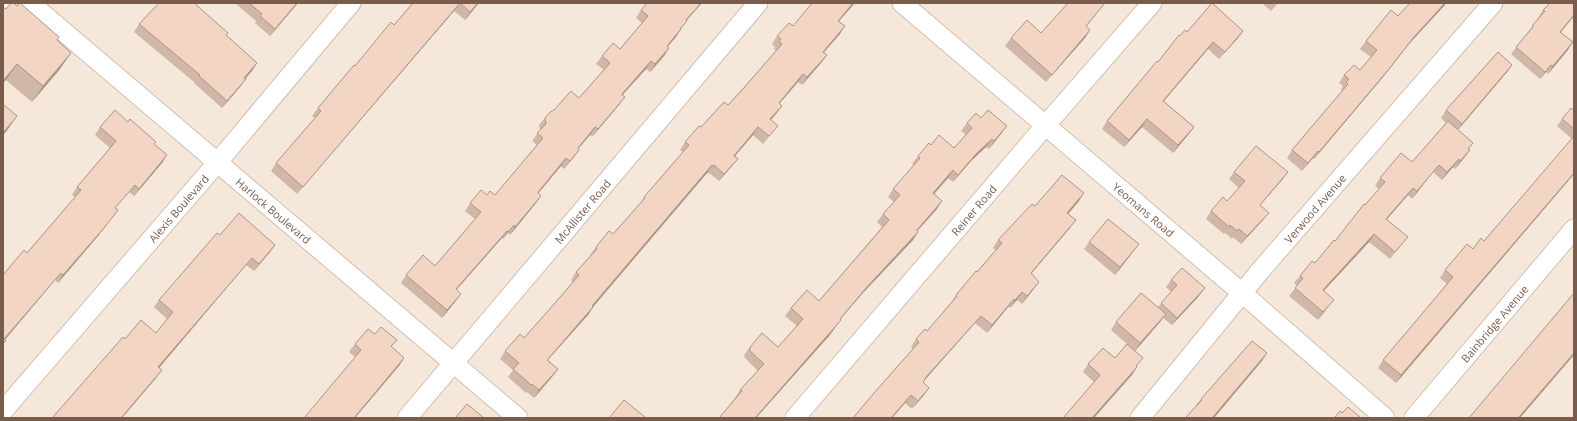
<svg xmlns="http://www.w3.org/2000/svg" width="1577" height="421" font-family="'Open Sans',sans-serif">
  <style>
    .residential { fill: #f5e8da }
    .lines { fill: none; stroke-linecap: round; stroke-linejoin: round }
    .minor-casing { stroke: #d1beb0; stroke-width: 21 }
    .minor { stroke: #fff; stroke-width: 19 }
    .wall { fill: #d1b7a8 }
    .shaded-wall { fill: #aa9588 }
    .building { fill: #f3d5c3; stroke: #aa9588 }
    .labels { text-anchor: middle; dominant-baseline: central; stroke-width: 3.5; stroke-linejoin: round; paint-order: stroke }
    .street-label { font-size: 11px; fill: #7a5c4d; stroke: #fffaf3 }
  </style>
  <rect width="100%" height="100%" fill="#fdf6ec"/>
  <path class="residential" d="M16,3H1574V418H3V18Z"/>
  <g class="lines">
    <defs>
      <g id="minor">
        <path id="s1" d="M30,3L518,418"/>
        <path id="s2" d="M902,3L1242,293L1385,418"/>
        <path id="s3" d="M3,411L217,163L351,3"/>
        <path id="s4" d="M407,418L758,3"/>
        <path id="s5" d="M795,418L1045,126L1152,3"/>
        <path id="s6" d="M1140,418L1260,271L1493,3"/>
        <path id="s7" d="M1414,418L1574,229"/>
      </g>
    </defs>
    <use href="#minor" class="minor-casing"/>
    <use href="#minor" class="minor"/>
  </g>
  <g class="wall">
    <path d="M235,3H298L270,36L255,23L256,21Z"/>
    <path d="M413,3H479L465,20L454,11L297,194L271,171L276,163L315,118L312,116L318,108L355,66L394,25Z"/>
    <path d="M1105,3L1086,27L1090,30L1085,38L1046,82L1005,46L1011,38L1041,33Z"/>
    <path d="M1262,3H1278L1271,11Z"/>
    <path d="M1410,3H1446L1444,6L1408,45L1383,77L1314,159L1313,158L1302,171L1287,158L1292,150L1342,91L1341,90L1343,86L1339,83L1344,75L1360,70L1371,57L1360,49L1366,41L1398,16Z"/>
    <path d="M1574,3V16L1561,32L1568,50L1548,74L1546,72L1540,79L1511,54L1539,18H1538L1543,10Z"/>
    <path d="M6,9L57,41L60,69L32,102L6,80Z"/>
    <path d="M641,10L686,21L676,37L667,47L669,48L664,56L650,72L646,69L622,95L619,105L592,137L590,135L578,149L574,157L564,169L561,166L539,193H538L541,196L536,203L510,235L508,233L503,239L502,238L456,290L455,302L442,318L401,283L406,275L435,266L475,219L465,211L470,203L487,195H495L537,145L532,141L540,130L539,125L545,118L554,110L579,98L604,70L596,64L602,56L620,49L642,23L636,18Z"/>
    <path d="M839,21L840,34L824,52L827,55L821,63L802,85L798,82L779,104L782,106L771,120L772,133L763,144L753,135L735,156L738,159L732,166L719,181L709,173L708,174L707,173L593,307L588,315L548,360L558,369L552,377L534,398L527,392L526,393L508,377L513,370L500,359L505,351L524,338L555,303L573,282L571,280L576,272L591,256L590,255L596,247L613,234L639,205L644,197L683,152L680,150L685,142L701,127L728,105L776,51L774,49L775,47L772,44L777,36L793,26Z"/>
    <path d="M139,24L226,35L257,63L252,71L245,79H246L240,87L222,108L194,83V82L134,32Z"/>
    <path d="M1243,31L1238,38L1219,59L1208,49L1164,101L1194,127L1188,135L1173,153L1142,127L1124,147L1102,129L1107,121L1180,36L1187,32Z"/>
    <path d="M1512,65L1507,72L1458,130L1473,143L1469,149L1470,150L1464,158L1455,169L1453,167L1442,180L1433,172L1412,199L1408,195L1387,219L1402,244L1390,259L1369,242L1324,291L1328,307L1318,320L1289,296L1297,286L1294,283L1300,276L1315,263L1335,241L1379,189L1375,186L1380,178L1412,162L1446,123L1441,118L1446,110Z"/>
    <path d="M1574,111V174L1396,383L1378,368L1383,360L1447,284L1440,278L1445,270L1484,241L1572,139L1557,126L1562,119Z"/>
    <path d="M981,118L1007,126L1001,134L989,149L986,147L971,161L953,182L948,178L934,194L937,209L917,231L918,232L913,240L861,295L840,319L835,327L829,336L756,418H719L735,398L740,390L758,371L744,357L745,356L744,355L750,347H778L797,326L785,316L791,308L819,301L882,227L877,222L883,214L894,202L888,197L893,189L914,165L912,164L918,156L931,145L954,148L966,135L961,131L967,123Z"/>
    <path d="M100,127L154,145L167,155L162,163L134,196L129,192L115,208L118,210L98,236L58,283L55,280L5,340L3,345V275L27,253L75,197L72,195L77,187L110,148L95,135Z"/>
    <path d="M1234,172H1288L1282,180L1260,205L1263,220L1241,244L1233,237L1232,239L1225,233L1224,234L1206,219L1211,211L1227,201L1239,188L1229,179Z"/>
    <path d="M1079,201L1068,214L1070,228L1031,274L1039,282L1033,290L1022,304L1017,300L1010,308L1008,307L987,333L975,323L923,382L924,395L912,409L905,403L892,418H853L913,349L911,347L916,339L927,331L951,303L956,295L996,250L993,248L998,240L1035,206Z"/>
    <path d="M220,235L275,245L270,252L254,271L246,265L159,368L156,378L122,418H52L125,339L156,333L167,319L154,307L159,300Z"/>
    <path d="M1089,242L1133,252L1115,275L1084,249Z"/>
    <path d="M1171,280L1199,296L1172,325L1163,318L1160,322L1135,351L1137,367L1132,375L1094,382L1083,372L1088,364L1115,358L1127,344L1111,330L1116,322L1158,307L1171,292L1166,287Z"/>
    <path d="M375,334L397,340L391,347L404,358L399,366L355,357L349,352L355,344Z"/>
    <path d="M1262,361L1196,407L1195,406L1201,399Z"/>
  </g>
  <g class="shaded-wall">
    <path d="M297,3H298L270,36L275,29Z"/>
    <path d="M460,3L454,11L297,194L303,187Z"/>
    <path d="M478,3H479L465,20L470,12Z"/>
    <path d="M701,3H702L680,28L686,20Z"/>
    <path d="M853,3H855L833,28L838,21Z"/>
    <path d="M1445,3H1446L1444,6L1408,45L1383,77L1314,159L1319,152L1414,37Z"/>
    <path d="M1574,15V16L1555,39L1560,32Z"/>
    <path d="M845,26L840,34L818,59L823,52Z"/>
    <path d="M681,29L676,37L661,54L667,46Z"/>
    <path d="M1090,30L1085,38L1046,82L1052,75Z"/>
    <path d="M1243,31L1238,38L1219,59Z"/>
    <path d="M1213,42L1208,49L1158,108L1163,101Z"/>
    <path d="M1573,42L1568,50L1548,74L1553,66Z"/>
    <path d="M669,48L664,56L650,72L655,64Z"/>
    <path d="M71,53L60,69L32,102L43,86Z"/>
    <path d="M827,55L821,63L802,85L807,77Z"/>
    <path d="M651,61L646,69L617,101L622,94Z"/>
    <path d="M257,63L252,71L239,86L244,78Z"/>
    <path d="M17,64L6,80L3,83V81Z"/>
    <path d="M1512,65L1507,72L1457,131L1462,124Z"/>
    <path d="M1551,65L1546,72L1540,79L1545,72Z"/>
    <path d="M803,74L798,82L773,111L779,103Z"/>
    <path d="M246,79L240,87L222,108L227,101Z"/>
    <path d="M625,97L619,105L592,137L598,129Z"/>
    <path d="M782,106L776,114L765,127L770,119Z"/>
    <path d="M17,116L6,132L3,135V133Z"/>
    <path d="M1147,119L1142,127L1124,147L1129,140Z"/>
    <path d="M1007,126L1001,134L989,149L994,141Z"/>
    <path d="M595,127L590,135L572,156L578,148Z"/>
    <path d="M758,127L753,135L729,163L734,156Z"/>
    <path d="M1194,127L1188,135L1173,153L1178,145Z"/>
    <path d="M992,139L986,147L971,161L953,182L958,175L976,154Z"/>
    <path d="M579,150L574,157L564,169L570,161Z"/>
    <path d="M1470,150L1464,158L1455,169L1460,161Z"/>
    <path d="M1318,151L1313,158L1302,171L1308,163Z"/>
    <path d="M167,155L162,163L134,196L139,189Z"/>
    <path d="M566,158L561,166L533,199L539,191Z"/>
    <path d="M738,159L732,166L719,181L724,174Z"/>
    <path d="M1459,159L1453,167L1442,180L1447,172Z"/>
    <path d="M712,165L707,173L587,314L592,306Z"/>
    <path d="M1439,165L1433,172L1412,199L1417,191Z"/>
    <path d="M953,170L948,178L928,201L933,193Z"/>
    <path d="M1288,172L1282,180L1254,212L1260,205Z"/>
    <path d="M1574,173V174L1396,383L1401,375Z"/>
    <path d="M1413,188L1408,195L1381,226L1386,219Z"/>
    <path d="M1084,193L1079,201L1062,221L1067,213Z"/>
    <path d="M541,196L536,203L510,235L515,227Z"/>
    <path d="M942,201L937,209L911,238L917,230Z"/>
    <path d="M118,210L98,236L58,283L63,275Z"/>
    <path d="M1269,213L1263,220L1241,244L1247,236Z"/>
    <path d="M1076,220L1070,228L1025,281L1031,273Z"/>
    <path d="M514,225L508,233L503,239L508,232Z"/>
    <path d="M507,231L502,238L450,297L456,289Z"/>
    <path d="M918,232L913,240L861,295L834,327L840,319L866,288Z"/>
    <path d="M1374,234L1369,242L1317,298L1323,290Z"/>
    <path d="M1139,244L1133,252L1115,275L1120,267Z"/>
    <path d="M275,245L270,252L254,271L259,264Z"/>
    <path d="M252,258L246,265L153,375L158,367Z"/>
    <path d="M61,273L55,280L3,342V341Z"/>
    <path d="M1039,282L1033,290L1022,304L1027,296Z"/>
    <path d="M1205,288L1199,296L1172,325L1177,318Z"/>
    <path d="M1022,292L1017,300L1010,308L1015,300Z"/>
    <path d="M461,294L455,302L442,318L447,310Z"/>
    <path d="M1014,299L1008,307L987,333L992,325Z"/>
    <path d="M1334,300L1328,307L1318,320L1323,312Z"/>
    <path d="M593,307L588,315L542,366L548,359Z"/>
    <path d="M1166,314L1160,322L1135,351L1140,343Z"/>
    <path d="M981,316L975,323L922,383L927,376Z"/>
    <path d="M841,320L829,336L756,418H755Z"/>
    <path d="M1267,353L1262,361L1214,418H1212Z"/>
    <path d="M1574,353V355L1520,418H1518Z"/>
    <path d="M404,358L399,366L355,418H354Z"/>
    <path d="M1137,367L1132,375L1094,418H1092Z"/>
    <path d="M558,369L552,377L534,398L539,390Z"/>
    <path d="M162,370L156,378L122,418H121Z"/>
    <path d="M929,388L924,395L912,409L918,401Z"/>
    <path d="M911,395L905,403L892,418H891Z"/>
  </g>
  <g class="building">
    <path d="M11,3H14L17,6L20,3L59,37L57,40L71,53L43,86L17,64L3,81V7L6,9Z"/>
    <path d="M159,3H194L228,33L226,35L257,63L244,78L246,79L227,101L199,76L200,75L139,24Z"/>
    <path d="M249,3H297L275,29L260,16L262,14Z"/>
    <path d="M413,3H478L470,12L460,3L303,187L276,163L321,111L318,108L354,65L355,66L391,22L394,25Z"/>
    <path d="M647,3H701L686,20L687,21L680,29H681L667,46L669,48L655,64L651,61L622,94V95L625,97L598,129L595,127L578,148L579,150L570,161L566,158L539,191L538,193L541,196L515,227L514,225L508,232L507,231L456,289L461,294L447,310L406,275L423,255L435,266L481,212L470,203L481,190L487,195L490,191L495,195L543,138L537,133L546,124L545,118L550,112L554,110L571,91L579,98L610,63L602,56L613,43L620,49L648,16L641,10Z"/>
    <path d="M812,3H853L838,21L845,26L823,52L827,55L807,77L803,74L779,103L782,106L770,119L778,126L769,136L758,127L734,156L738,159L724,174L714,165V167L712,165L592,306L593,307L548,359V361L558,369L539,390L532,384L531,385L513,369L519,363L505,351L520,334L524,338L555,303L579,275L576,272L597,249L596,247L609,231L613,234L645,198L644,197L689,145L685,142L699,126L701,127L724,102L728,105L743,89L782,44L779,42L781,39L777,36L789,23L793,26Z"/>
    <path d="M1068,3H1105L1086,26L1090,30L1052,75L1011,38L1027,20L1041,33Z"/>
    <path d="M1212,3L1243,31L1225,52L1213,42L1163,101L1194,127L1178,145L1147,119L1129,140L1107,121L1157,61L1158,62L1179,35L1180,36L1185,30L1187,32Z"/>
    <path d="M1410,3H1445L1414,37L1389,69L1319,152L1318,151L1308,163L1292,150L1348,84L1346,82L1349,79L1344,75L1354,65L1360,70L1377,50L1366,41L1391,10L1398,16Z"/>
    <path d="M1550,3H1574V15L1560,32L1573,42L1553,66L1551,65L1545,72L1516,47L1533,27L1532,26L1545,11L1543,10Z"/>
    <path d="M1498,52L1512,65L1462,124L1446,110Z"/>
    <path d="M3,104L17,116L3,133Z"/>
    <path d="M1571,108L1574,111V129L1562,119Z"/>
    <path d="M115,110L128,122L130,119L156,142L154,144L167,155L139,189L135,185L115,208L118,210L104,228L63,275L61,273L4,339L6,341L3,344V275L24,250L27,253L81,190L77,187L116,141L100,127Z"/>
    <path d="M988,110L1007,126L994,141L992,139L976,154L958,175L953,170L933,193L942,201L917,230L918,232L866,288L840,319L841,320L834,328L755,418H719L742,391L740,390L764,364L749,350L751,348L750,347L762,333L778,347L803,319L791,308L807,290L819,301L889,220L883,214L900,195L893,189L920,158L918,156L929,143L931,145L939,135L954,148L972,128L967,123L976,113L981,118Z"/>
    <path d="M1448,121L1473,143L1468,149L1470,150L1460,161L1459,159L1447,172L1439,165L1417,191L1413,188L1386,219L1408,237L1395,252L1374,234L1323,290L1334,300L1323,312L1295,288L1303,278L1300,276L1312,261L1315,263L1334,240L1335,241L1364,204L1365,205L1385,182L1380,178L1401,153L1412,162Z"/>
    <path d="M1574,136V173L1401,375L1383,360L1453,277L1445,270L1467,244L1473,249L1481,238L1484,241Z"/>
    <path d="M1256,146L1288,172L1260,205L1269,213L1247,236L1239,229L1237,231L1230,225L1229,227L1211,211L1223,197L1227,201L1245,181L1234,172Z"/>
    <path d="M1062,175L1084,193L1067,213L1076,220L1031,273L1039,282L1027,296L1022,292L1015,300L1014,299L992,325L981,316L927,376L923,382L929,388L918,401L911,395L891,418H853L874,393L919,342L916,339L925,329L927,331L957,296L956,295L976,271L977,272L1002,243L998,240L1032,204L1035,206Z"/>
    <path d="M239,213L275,245L259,264L252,258L158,367L162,370L121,418H52L123,337L125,339L141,320L156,333L173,312L159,300L217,233L220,235Z"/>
    <path d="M1108,219L1139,244L1120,267L1089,242Z"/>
    <path d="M1182,268L1205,288L1177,318L1161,303L1177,285L1171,280Z"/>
    <path d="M1141,293L1166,314L1140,343L1116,322Z"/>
    <path d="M1574,293V353L1518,418H1469Z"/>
    <path d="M381,327L397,340L391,346L404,358L354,418H304L361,350L355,344L368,329L375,334Z"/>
    <path d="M1252,341L1267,353L1212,418H1185L1202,400L1201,399Z"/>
    <path d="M1127,344L1143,358L1136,366L1137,367L1092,418H1063L1100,375L1088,364L1103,348L1115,358Z"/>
    <path d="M624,400L646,418H609Z"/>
    <path d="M467,404L484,418H455Z"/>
    <path d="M1348,407L1361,418H1334L1340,411L1342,413Z"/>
  </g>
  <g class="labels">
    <g class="street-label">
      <text stroke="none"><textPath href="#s3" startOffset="268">Alexis Boulevard</textPath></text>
      <text stroke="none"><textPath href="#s6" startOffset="273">Verwood Avenue</textPath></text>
      <text stroke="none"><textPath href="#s5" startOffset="274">Reiner Road</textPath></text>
      <text stroke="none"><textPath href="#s2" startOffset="318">Yeomans Road</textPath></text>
      <text stroke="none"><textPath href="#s1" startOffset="320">Harlock Boulevard</textPath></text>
      <text stroke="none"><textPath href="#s4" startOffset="271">McAllister Road</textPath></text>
      <text stroke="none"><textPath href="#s7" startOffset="124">Bainbridge Avenue</textPath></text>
    </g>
  </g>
  <rect width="1577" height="421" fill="none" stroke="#7a5c4d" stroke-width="8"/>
</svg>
